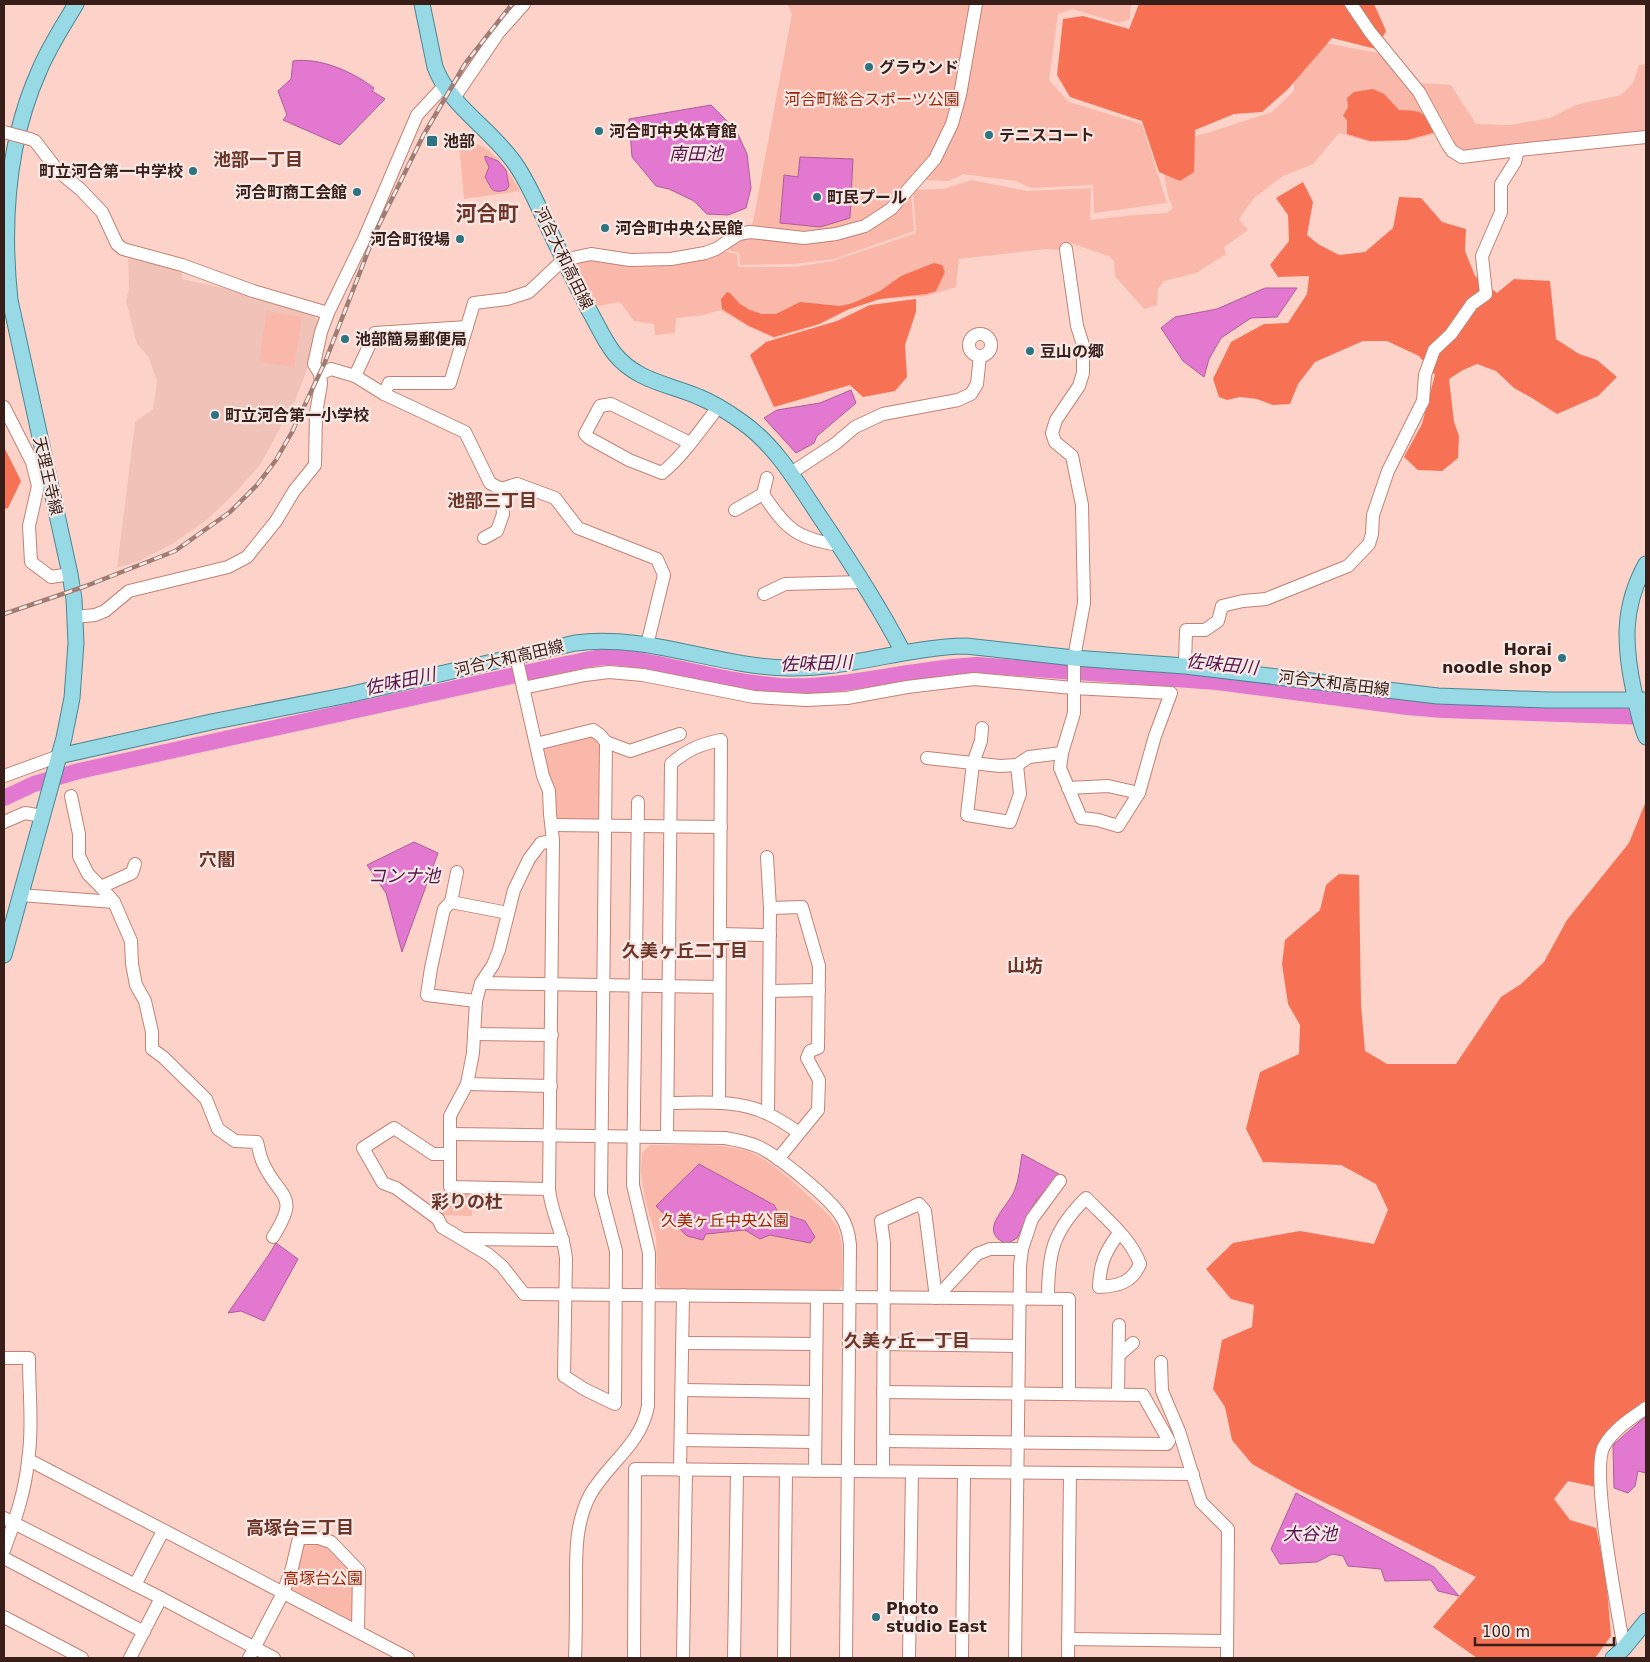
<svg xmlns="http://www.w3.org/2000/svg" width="1650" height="1662" font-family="'DejaVu Sans','Noto Sans JP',sans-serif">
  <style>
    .built { fill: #f1c3b8 }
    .green { fill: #f9b8a9 }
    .forest { fill: #f77255 }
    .water { fill: #e278d0; stroke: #af5d99 }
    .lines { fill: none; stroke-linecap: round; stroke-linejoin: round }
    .river { stroke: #e278d0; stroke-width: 16 }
    .minor-casing { stroke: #c28273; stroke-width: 14 }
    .major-casing { stroke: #4a8793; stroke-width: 17 }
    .minor { stroke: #fff; stroke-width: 12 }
    .major { stroke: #98d9e6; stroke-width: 15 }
    .rail-casing { stroke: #9f7d75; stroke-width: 4.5 }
    .rail { stroke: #f6e8e4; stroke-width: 2.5; stroke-dasharray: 8; stroke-linecap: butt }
    .minor-bridge-casing { stroke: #c28273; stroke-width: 14; stroke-linecap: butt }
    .minor-bridge { stroke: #fff; stroke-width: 12 }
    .poi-dot { fill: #2d7381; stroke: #f6e8e4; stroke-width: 2 }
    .labels { text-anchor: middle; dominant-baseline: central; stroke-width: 4.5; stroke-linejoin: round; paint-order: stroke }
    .poi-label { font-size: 16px; font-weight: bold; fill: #381e19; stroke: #f6e8e4; text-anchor: start }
    .park-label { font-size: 16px; fill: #9c2608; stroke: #f6e8e4 }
    .street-label { font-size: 16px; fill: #381e19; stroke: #f6e8e4 }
    .water-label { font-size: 18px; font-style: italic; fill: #56144e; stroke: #f6e8e4 }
    .neighbourhood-label { font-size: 18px; font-weight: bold; fill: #6d3528; stroke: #f6e8e4 }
    .district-label { font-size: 21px; font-weight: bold; fill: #6d3528; stroke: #f6e8e4 }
  </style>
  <rect width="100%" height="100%" fill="#fdd3c9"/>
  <path class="built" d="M128,258L182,272V279L268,298L313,315L319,322L310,352L308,367L295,401L260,465L236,492L208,519L174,543L139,561L117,568L135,422L153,409L157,382L149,358L137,344L126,301L129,289Z"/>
  <g class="green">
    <path d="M787,4H1131L1130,19L1119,23L1072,9L1058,14L1049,80L1069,102L1142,124L1167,203L1094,213L1093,185L1031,188L1016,181L963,174L949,181L921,180L913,190L944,189L971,180L1027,191L1091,188L1090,220L1134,215L1167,213L1173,208L1168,196L1159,145L1207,133L1272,112L1294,91V37L1383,54L1419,83L1451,85L1476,124L1510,125L1550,118L1576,105L1621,95L1633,83L1639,65L1646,64V135L1463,154L1443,132L1407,141L1370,142L1339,133L1313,164L1283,176L1254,198L1239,219L1248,230L1224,247L1226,254L1196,273L1164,281L1158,289L1157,305L1144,309L1115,276L1114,261L1109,256L1071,243L1058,250L1046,249L959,259L956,287L927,296L880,299L850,309L820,324L774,338L749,327L720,310L704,315L676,318L675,333L655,335L654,324L634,321L620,302L593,307L576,275L577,265L584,258L722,251L737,254L738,267H794L833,261L916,233L913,191L911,193L914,231L834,259L794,264L740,265L739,253L724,249L747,236L753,222L792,14Z"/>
    <path d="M461,141C488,140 509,170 520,191L464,199L459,143Z"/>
    <path d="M267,311L302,317L294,367L259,362Z"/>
    <path d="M589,735L601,741V817L596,821H558L554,815L542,752L545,747Z"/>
    <path d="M650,1145C678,1146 724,1142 750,1152C776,1163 807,1195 828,1214L838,1228L842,1245V1286L837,1293L661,1290L657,1284L656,1237L645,1200L641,1171L642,1153Z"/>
    <path d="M446,1192H473L472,1216L440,1215L432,1210Z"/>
    <path d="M306,1543C334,1543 337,1556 355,1575L354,1620L349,1623L293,1593L291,1588L302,1547Z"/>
  </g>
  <g class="forest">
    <path d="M1139,4H1374L1386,31L1376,49L1332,38L1288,89L1262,112L1234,114L1195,130L1194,172L1180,181L1159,172L1142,121L1070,97L1057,75L1063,19L1083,16L1129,29Z"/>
    <path d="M1373,89L1384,94L1399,110C1424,111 1422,111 1436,132L1407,140L1370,141L1347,134V120L1343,116L1348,107L1347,98L1354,92Z"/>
    <path d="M1303,182L1313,202L1307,235L1318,244L1339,255L1365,252L1393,228L1399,197L1421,198L1442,222L1466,229L1465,251L1475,276L1497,293L1514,279L1550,281L1556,339L1579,354L1597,360L1617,377L1598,396L1557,414L1532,398L1514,388L1496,371L1477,364L1463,370L1449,379L1454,422L1459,436L1458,458L1442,471L1418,470L1404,457L1422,424L1435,375L1419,356L1387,341H1363L1315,362L1298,384L1290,404L1273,405L1257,399L1240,397L1227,400L1219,397L1213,379L1231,342L1264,324L1288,323L1307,294L1309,276L1278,277L1270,265L1289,241L1288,215L1276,198Z"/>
    <path d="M934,263L942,265L945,272L936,291L927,294L880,299L849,309L819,324L774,337L749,326L722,309L721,299L727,292L730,293L740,304L750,310L762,314H776L800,302L840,306L853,303L880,291L901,276Z"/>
    <path d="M916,299V312L905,345L907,377L895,391L863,397L850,385L774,407L750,355L766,342L837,321L870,305Z"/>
    <path d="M4,447L21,481L8,508L4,509Z"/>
    <path d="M1646,801V1401L1609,1428L1596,1452V1487L1568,1481L1554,1499L1570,1520L1596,1528L1606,1576L1611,1636L1595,1658H1477L1433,1627L1476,1577L1295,1488L1252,1464L1232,1440L1225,1407L1213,1389L1222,1340L1252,1327L1254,1305L1231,1299L1206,1269L1233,1243L1300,1231L1374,1244L1388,1210L1376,1184L1341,1165L1263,1162L1246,1129L1260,1072L1299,1054L1300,1025L1288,1004L1282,964L1285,940L1320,910L1326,885L1339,874L1359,875L1361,1005L1365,1051L1387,1064H1456L1501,997L1521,984L1544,962L1567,920L1629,843Z"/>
  </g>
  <g class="water">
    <path d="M293,61C320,57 353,72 374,88L372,91L385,99L340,145L283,120L287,115L278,91L291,79Z"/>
    <path d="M711,105L736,130L747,154L751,188L746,208L728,215L707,214L694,201L669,189L656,186L632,157L629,119Z"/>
    <path d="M485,156L498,161L506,170L509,186L506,190C490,194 492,188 485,177L489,167L485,159Z"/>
    <path d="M800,157L853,159L850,218L820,227L780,223L784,175L798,177Z"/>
    <path d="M1265,288H1297L1277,317L1251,318L1221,338L1209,359L1204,377L1183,361L1161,328L1175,317L1217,309Z"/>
    <path d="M851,390L856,403L817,436L814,443L796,453L764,418L777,410L820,403Z"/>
    <path d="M414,842L438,853L402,952L386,893L367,865Z"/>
    <path d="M1022,1154L1059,1174L1035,1202L1017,1238L1007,1244C975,1231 1009,1207 1015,1189C1019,1179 1020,1166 1022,1154Z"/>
    <path d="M699,1164L774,1205L778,1212L805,1221L815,1237L810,1243L770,1235L760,1239L745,1230L706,1234L703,1240L687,1236L656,1206Z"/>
    <path d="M276,1243L298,1259L264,1321L241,1311L228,1313L268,1256Z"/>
    <path d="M1646,1416V1473L1638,1471L1635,1486L1628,1493L1614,1488L1613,1445Z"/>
    <path d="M1296,1493L1434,1567L1459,1596L1438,1591L1431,1580L1385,1581L1381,1569L1348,1566L1343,1556L1332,1554L1317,1562L1280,1564L1271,1549Z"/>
  </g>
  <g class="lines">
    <path class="river" d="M4,798L34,784L79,771L566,664C578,662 591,658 604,657C625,656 647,662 668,666C705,674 742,683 780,686C847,689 911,668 977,665L1217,682L1407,707L1443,710L1646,717"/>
    <defs>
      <g id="minor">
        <path d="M1351,4L1370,32L1419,92L1448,145L1452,151L1462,157L1518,150L1646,137"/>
        <path d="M454,98L499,32L524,4"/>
        <path d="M30,139L35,141L58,171L80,189L102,212L117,244L123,249L182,265L253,291L328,313"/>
        <circle cx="980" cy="345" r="11"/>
        <path d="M320,374L331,369L355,376L384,394L465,432L490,483L501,489L517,484L555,498L578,528L657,559L664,575L647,645"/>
        <path d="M355,376L375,333L467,327"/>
        <path d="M384,394L389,383H450L474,303L507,299L529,292L563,260L591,254L630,260L671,259L705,253L716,249L739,234L750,232L804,238L836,234L865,226L891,209L935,159L952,124L960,95L976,4"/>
        <path d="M4,407L32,462L38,486L29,526L31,562L51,577L70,574"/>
        <path d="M690,443L611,404L600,406L585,434L589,438L629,460L662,473C684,455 701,429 719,406"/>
        <path d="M791,473L835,444L855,427L883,414L958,400L971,394L977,384L980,356"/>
        <path d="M763,494L767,478"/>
        <path d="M735,510L763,494C786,529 797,539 839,545"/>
        <path d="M484,538L497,531L503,514L501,489"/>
        <path d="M764,594L785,584L862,582"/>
        <path d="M75,617L95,615L105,611L129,591L228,567L247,557L276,521L294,491L315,465L316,413L321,384L320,374L314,364L321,332L328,313L364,239L417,115L444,86"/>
        <path d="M516,656L543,776L549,791L550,814L553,841L549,1189C551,1213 564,1234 566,1258L564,1376L584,1389L615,1404L616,1251L601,1194L606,742L600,735L593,730L536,744"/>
        <path d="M1185,666L1186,630H1205L1218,621L1222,606L1243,601L1266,599L1348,566L1369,544L1372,534L1373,515L1388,471L1423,401L1425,375L1434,350L1451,334L1472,304L1486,294L1482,256L1501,212V184L1515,162L1518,150"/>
        <path d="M523,688L585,675L609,672L643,675L754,697L807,700L847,698L907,687L974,679L1073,688L1171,693L1155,736L1139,793L1118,826L1098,820L1081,818L1060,768L1062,753"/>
        <path d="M982,728L981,741L973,763L967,815L1010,822L1020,794L1017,765"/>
        <path d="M606,742L630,751L680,734"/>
        <path d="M927,758L1000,766L1017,765L1029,757L1062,753L1074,713V658L1084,603L1082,505L1072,456L1055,442L1052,433L1056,420L1079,386L1083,373V345L1077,326L1066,249"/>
        <path d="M4,776L59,756"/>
        <path d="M1068,788L1108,786L1139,793"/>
        <path d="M71,796L79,834V856L88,874L101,887L114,902L131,941L132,964L136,985L145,1001L152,1032V1049L163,1057L206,1099L218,1129L235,1141L257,1142C259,1149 260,1158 264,1165C281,1200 300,1194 273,1237"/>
        <path d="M4,822L25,813L43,816"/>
        <path d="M552,825L721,827"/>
        <path d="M767,857L770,908"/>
        <path d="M101,887L132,873L135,864"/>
        <path d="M20,895L114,902"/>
        <path d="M451,902L457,872"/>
        <path d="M720,934L770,935"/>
        <path d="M481,983L719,987"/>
        <path d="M770,991L819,990"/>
        <path d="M476,1001L427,995L431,968L444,909L451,902L508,913"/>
        <path d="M474,1034L552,1035"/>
        <path d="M467,1084L551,1086"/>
        <path d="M668,1103C701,1103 738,1099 768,1114C779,1119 789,1126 798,1132"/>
        <path d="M768,1113L770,908L802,907L819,966L818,1048L810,1051L807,1058L819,1080L818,1110L778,1159"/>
        <path d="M450,1134L725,1138C737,1140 748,1142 759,1147C778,1156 830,1198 841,1216C847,1225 849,1234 850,1245L846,1658"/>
        <path d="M667,1137L671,764C686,750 701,744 721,740L719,1103"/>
        <path d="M450,1154H433L394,1128L363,1148L383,1183L396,1188L438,1219L442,1227L489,1255L502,1266L524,1294L1069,1299V1393"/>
        <path d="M549,1189L450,1187V1116L467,1084L473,1053L476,1001L481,983L493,965L499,950L514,890L529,859L541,843L553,841"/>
        <path d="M463,1239L563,1240"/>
        <path d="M936,1298L977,1254L990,1249H1022"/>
        <path d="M1048,1298C1048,1252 1053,1231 1086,1198C1105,1218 1131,1238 1140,1264C1132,1283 1118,1286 1099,1287C1100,1263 1105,1252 1119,1233"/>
        <path d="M683,1343L816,1344"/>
        <path d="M884,1344L1018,1346"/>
        <path d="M1119,1355L1133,1343"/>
        <path d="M4,1358H29C29,1392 33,1427 28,1461C25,1492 15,1521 4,1550"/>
        <path d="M1161,1362L1162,1391L1179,1431L1201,1502L1228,1529L1227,1658"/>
        <path d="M683,1390L816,1392"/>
        <path d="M883,1392L1143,1395L1169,1441L1167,1444L883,1441"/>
        <path d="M1118,1394L1119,1325"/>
        <path d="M682,1440L815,1442"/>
        <path d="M29,1460L408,1658"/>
        <path d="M680,1470L683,1295"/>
        <path d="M815,1471L817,1297"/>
        <path d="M883,1471L884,1243L881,1221L919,1204L925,1211L936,1298"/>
        <path d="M4,1518L161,1598L274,1658"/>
        <path d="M4,1558L144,1632"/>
        <path d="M135,1585L163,1531"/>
        <path d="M4,1617L82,1658"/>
        <path d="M1068,1639L1226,1641"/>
        <path d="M1624,1648C1618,1614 1590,1470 1604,1446C1614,1429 1630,1419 1646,1408"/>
        <path d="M130,1658L161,1598"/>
        <path d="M249,1658L283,1593L292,1568L299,1538H319L331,1542L359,1571L358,1631"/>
        <path d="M575,1658C576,1634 576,1610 576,1585C576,1554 575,1524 590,1495C608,1463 641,1445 648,1406L649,1253L633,1185L638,802"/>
        <path d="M634,1658L635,1469L1193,1474"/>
        <path d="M683,1658L686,1470"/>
        <path d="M734,1658L737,1471"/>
        <path d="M784,1658L786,1471"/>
        <path d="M909,1658L912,1472"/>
        <path d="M962,1658L964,1472"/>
        <path d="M1015,1658L1020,1266L1022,1249L1032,1219L1060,1181"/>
        <path d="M1068,1658L1070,1473"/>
      </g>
      <g id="major">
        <path d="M422,4L435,67C450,107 493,130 516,165C529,184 538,206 548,227C561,255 575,282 589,310C597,324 604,340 614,353C636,381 669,384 699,397C714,403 728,412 742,422C775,445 796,481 818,514C848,558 878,604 903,652"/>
        <path d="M1646,564C1622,607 1624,645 1634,692C1637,707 1640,723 1646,737"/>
        <path d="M59,756L211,722L348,695L575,643C647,633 717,667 789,668C849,669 906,647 966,646L1074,658L1185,666L1438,696L1548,700H1646"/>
        <path d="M4,955L64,738L72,698L76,643L74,599L70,574L10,300C2,224 7,143 39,71C49,47 63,26 76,4"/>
        <path d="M1613,1658L1624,1648L1646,1621"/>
      </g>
    </defs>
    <use href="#minor" class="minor-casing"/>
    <use href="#major" class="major-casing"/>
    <use href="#minor" class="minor"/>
    <use href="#major" class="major"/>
    <defs>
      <path id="rail" d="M4,614L86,586L175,551L230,512L257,485L276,460L292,432L325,362L376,231L423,136L465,64L512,4"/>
    </defs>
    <use href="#rail" class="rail-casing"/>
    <use href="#rail" class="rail"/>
    <defs>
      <path id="minor-bridge" d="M4,132L30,139"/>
    </defs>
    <use href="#minor-bridge" class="minor-bridge-casing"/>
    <use href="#minor-bridge" class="minor-bridge"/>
  </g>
  <g class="poi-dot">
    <circle cx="869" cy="67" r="5"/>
    <circle cx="599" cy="131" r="5"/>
    <circle cx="989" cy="135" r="5"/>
    <rect x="426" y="135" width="12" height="12" rx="2.5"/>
    <circle cx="193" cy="171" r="5"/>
    <circle cx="357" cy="192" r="5"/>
    <circle cx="817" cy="197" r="5"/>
    <circle cx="605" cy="228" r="5"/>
    <circle cx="460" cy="239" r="5"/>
    <circle cx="345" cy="339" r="5"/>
    <circle cx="1030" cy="351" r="5"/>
    <circle cx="215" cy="415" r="5"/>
    <circle cx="1562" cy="658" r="5"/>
    <circle cx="876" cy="1617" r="5"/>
  </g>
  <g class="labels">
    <g class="poi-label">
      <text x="879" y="67">グラウンド</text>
      <text x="609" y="131">河合町中央体育館</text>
      <text x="999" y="135">テニスコート</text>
      <text x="443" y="141">池部</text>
      <text x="183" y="171" text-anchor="end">町立河合第一中学校</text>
      <text x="347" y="192" text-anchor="end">河合町商工会館</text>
      <text x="827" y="197">町民プール</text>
      <text x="615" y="228">河合町中央公民館</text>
      <text x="450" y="239" text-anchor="end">河合町役場</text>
      <text x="355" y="339">池部簡易郵便局</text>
      <text x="1040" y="351">豆山の郷</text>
      <text x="225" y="415">町立河合第一小学校</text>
      <text x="1552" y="649" text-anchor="end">Horai<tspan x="1552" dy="18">noodle shop</tspan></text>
      <text x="886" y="1608">Photo<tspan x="886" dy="18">studio East</tspan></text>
    </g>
    <g class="park-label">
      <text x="872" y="99">河合町総合スポーツ公園</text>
      <text x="725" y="1220">久美ヶ丘中央公園</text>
      <text x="323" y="1578">高塚台公園</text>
    </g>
    <g class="street-label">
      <text transform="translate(564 258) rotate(64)">河合大和高田線</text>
      <text transform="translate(48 476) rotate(77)">天理王寺線</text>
      <text transform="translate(509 658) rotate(-13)">河合大和高田線</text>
      <text transform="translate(1334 683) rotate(7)">河合大和高田線</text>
    </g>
    <g class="water-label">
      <text x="696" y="153">南田池</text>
      <text transform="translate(816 663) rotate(-2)">佐味田川</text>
      <text transform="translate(1222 664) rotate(6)">佐味田川</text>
      <text transform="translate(400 681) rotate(-12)">佐味田川</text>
      <text x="404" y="875">コンナ池</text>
      <text x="1310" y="1533">大谷池</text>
    </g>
    <g class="neighbourhood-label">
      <text x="258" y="159">池部一丁目</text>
      <text x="492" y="500">池部三丁目</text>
      <text x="217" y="859">穴闇</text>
      <text x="685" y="950">久美ヶ丘二丁目</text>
      <text x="1025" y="965">山坊</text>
      <text x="467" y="1201">彩りの杜</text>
      <text x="907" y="1340">久美ヶ丘一丁目</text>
      <text x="300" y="1527">高塚台三丁目</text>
    </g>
    <g class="district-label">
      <text x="487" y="214">河合町</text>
    </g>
  </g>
  <rect width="1650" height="1662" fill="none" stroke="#381e19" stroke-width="10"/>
  <path d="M1475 1637v8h139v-8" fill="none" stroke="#381e19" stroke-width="2.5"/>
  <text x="1482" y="1637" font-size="15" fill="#381e19" stroke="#f6e8e4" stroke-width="4" paint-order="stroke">100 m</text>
</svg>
